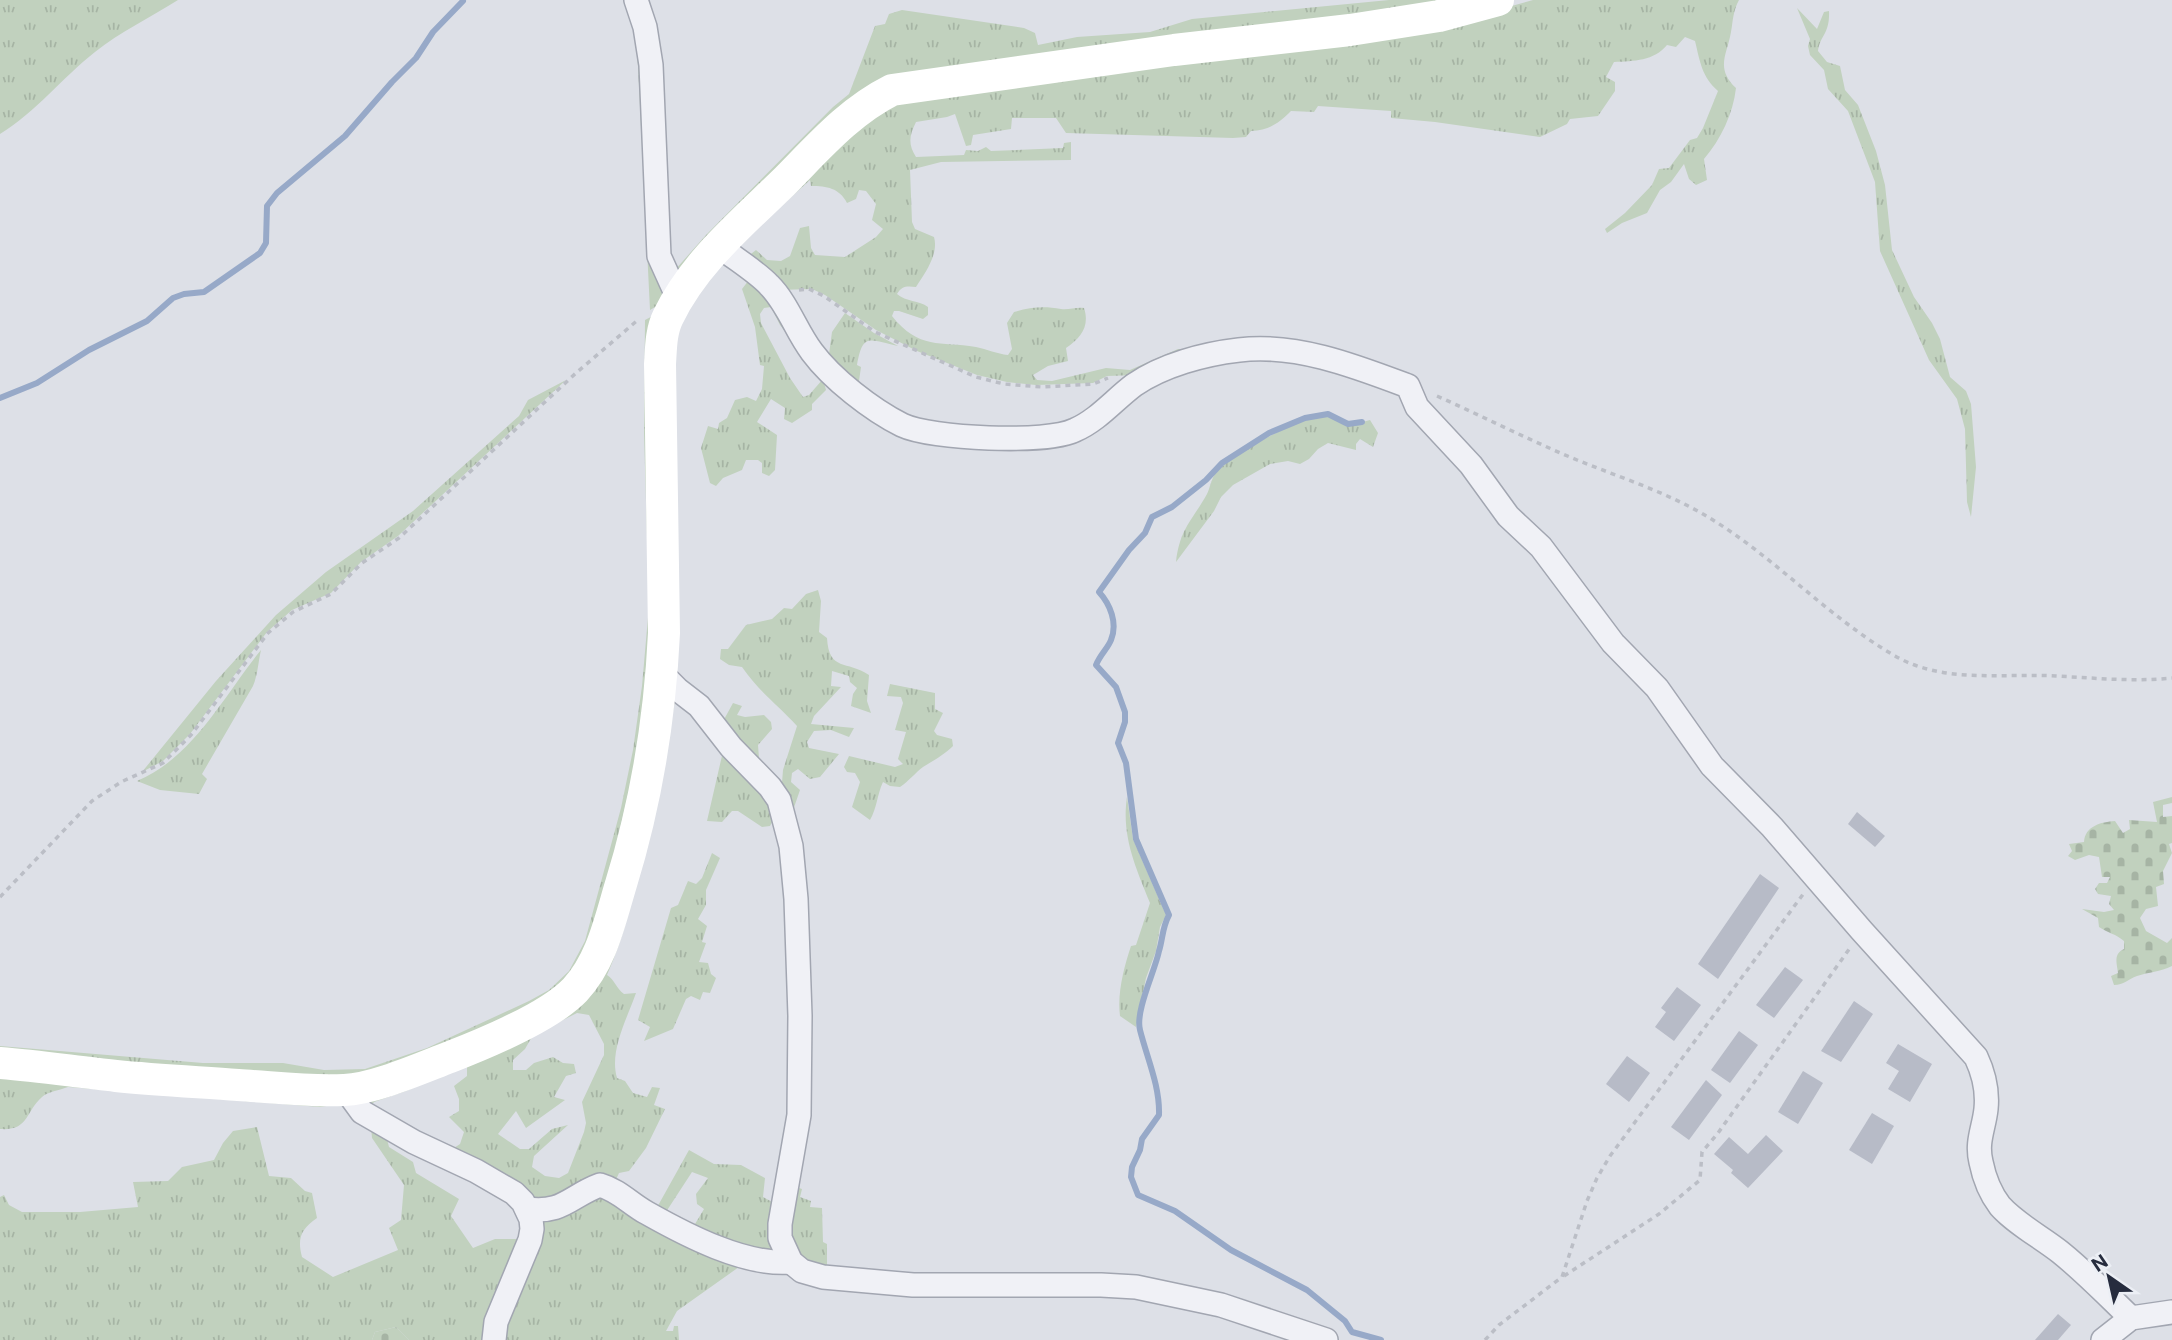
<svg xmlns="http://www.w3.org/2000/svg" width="2172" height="1340" font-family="'Public Sans',sans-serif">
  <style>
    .grass { fill: url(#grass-tufts); fill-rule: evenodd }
    .cemetery { fill: url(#cemetery-stones) }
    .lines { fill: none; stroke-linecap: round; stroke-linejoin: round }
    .stream { stroke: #97a9c8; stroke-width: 6 }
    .building { fill: #b7bbc7 }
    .minor-casing { stroke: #a2a6b1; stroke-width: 26 }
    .path { stroke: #bbbec6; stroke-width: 3.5; stroke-dasharray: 5 5; stroke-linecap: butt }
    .minor { stroke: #f0f1f6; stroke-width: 23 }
    .secondary { stroke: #fff; stroke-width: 32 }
  </style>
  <defs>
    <pattern id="grass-tufts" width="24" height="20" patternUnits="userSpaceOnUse" patternTransform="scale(1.75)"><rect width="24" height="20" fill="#c1d1be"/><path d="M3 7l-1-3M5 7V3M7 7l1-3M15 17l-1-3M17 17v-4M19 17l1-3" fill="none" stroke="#a6b4a4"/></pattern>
    <pattern id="cemetery-stones" width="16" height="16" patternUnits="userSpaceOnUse" patternTransform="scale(1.75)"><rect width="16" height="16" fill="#c1d1be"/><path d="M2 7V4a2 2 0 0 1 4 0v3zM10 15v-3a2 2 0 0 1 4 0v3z" fill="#a6b4a4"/></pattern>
  </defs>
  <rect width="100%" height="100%" fill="#dde0e7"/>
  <g class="grass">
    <path d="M0,0H178C151,17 120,32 95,52C62,78 36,112 0,134Z"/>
    <path d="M632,0L669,299L650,310L638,66Z"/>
    <path d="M1389,0H1449L1425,6L916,75L681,280L675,270L706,235L833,107L849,94L875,26L885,24L889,14L902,10L1024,28L1035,33L1038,45L1077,37L1150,32L1192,19Z"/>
    <path d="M1533,0H1739C1733,11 1733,20 1731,32C1727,55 1715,68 1736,88C1733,114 1721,139 1704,159L1707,180L1696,185L1689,179L1684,164L1671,182L1660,190L1647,213L1622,223L1607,233L1605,229L1625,213L1652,185L1659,169L1669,168L1690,140L1697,138L1703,128L1718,91C1702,77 1700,62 1695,41L1685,37L1676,47L1667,45C1654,61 1634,61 1614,62L1606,77L1615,82V91L1598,116L1570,119L1567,124L1540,137L1435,122L1391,118V111L1318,106L1314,112L1291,111C1278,124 1269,130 1251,131L1246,137L1233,138L1066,133L1056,118H1012L1011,129L973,135L971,145L966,146L955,114L947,117L916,122C909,136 908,144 916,157L964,155L966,150L978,151L986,147L991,151L1063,148L1064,143L1071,142V160L941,162L910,170L912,222L915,229L934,237C939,254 925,273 916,287C906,286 902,286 897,294C906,302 919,300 928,307V315L923,319L899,311H894L892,316C919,350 940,341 976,347C987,349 997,354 1008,355L1012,349L1007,323L1014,312C1031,307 1044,306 1061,309C1068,310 1077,307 1084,308C1090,326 1081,338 1066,348L1068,361L1048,366L1033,375L1037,380L1052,381L1106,368L1130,370L1178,349H1193L1137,375L1107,376L1093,383L1036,385L1007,382L977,375L917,351L876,330L825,295L812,289L778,290L742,261L756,250L767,260L781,261L790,256L800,228L809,226L811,248L815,255L845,257L876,237L883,229L872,220L876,204L866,191L859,190L856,199L847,203C839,188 827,186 811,186L810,180L757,228L835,148L888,106L1465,19Z"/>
    <path d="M1797,8L1817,29L1824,12L1829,11C1830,34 1820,35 1818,51L1827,62L1840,66L1845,90L1858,105L1876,151L1885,185L1892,250L1914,297L1932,323L1940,339L1950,377L1966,391L1971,404L1976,467L1971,517L1967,502L1965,429L1957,399L1929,360L1880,251L1875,182L1848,111L1828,89L1824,70L1810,55L1808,46L1810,39Z"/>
    <path d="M752,276L762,284L792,340L780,325L771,307L764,308L760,314L761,323L790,378L803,397L809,395L823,379L826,390L812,404V410L792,423L784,419L785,408L771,399L757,422L777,435L775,470L769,476L762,473V463L758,460H746L742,470L723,478L716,486L710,483L701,448L708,426L718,429L719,423L727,418L735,400L747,397L756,401L762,389L764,366L760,365L755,327L742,289Z"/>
    <path d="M666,309L648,708L605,894L571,983L455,1045L351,1079L0,1055V1046L203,1063H283L324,1070L365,1069L427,1048L529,1001L549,990L569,971L585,941L621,808L633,750L642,686L649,606L644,433L645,320Z"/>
    <path d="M845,313L874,333L898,346C869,340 863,332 857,365L861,367L858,388L822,359L829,354L832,332Z"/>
    <path d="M566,380L398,536L361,562L331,593L292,610L267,632L190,734L163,761L142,772L216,681L276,615L326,572L413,511L519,416L528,400Z"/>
    <path d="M1328,416L1348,426L1370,420L1378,433L1373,447L1360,439L1356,444V450L1328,443L1318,449L1309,459L1300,464L1288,461L1270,464L1233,485L1221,497L1214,511L1176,562C1180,528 1192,521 1207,494C1210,488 1211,480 1215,474C1227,457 1285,426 1307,420C1314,418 1321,418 1328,416Z"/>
    <path d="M818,590L821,601L819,632L827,638C829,672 847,660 869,675L867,701L871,713L851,706L853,694L857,688L850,682L849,676L832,671L831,686L841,687L814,716L811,724L854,728L849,737L831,730L814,731L807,742L809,748L839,754L820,777L810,779L798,769L792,773L791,782L800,790L790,819L781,795L783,770L797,726C777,704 760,693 742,667L729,665L720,659L721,649H728L746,625L772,619L784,608L792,609L806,594Z"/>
    <path d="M261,650C258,663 258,674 253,686L202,774L207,779L199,794L160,790L137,781C193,758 225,694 261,650Z"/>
    <path d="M890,684L935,693V709L943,713L934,731L937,735L952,739L953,746C944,755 934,760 923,767C915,773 909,781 900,787L890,786L883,782C877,795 877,808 870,820L852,807L860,782L855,773L847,772L844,767L849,756L895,767L903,764L898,759L906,732L895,730L903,703L901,697L887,696Z"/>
    <path d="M676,696C666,748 655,799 644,850C634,892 625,935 607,975C615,980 616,988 624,994L636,993C627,1019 609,1051 617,1078L625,1081L633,1093L647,1097L652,1087L660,1088L654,1105L665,1109L646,1148L629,1171L619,1173L613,1186L545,1205L448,1152L460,1144L464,1132L449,1117L459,1111V1099L454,1086L467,1076V1065L406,1091L374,1102L369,1108L368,1099L563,1013L649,807ZM577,1013L589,1015L604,1044V1055L582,1102L586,1123L584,1132L568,1173L559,1178L545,1176L532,1167L534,1156L568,1125L552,1129L529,1149H520L498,1134L516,1111L526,1128L565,1100L554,1097L566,1076L576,1073L574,1064L563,1063L553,1057L534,1063L526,1070H513V1060L525,1049L533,1035Z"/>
    <path d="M733,703L742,706L737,715L745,717L764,715L771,722L772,729L758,745L759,758L755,766L721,725Z"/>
    <path d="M724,747L777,813L770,826L762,827L738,811H732L722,822L707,821Z"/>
    <path d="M1127,797L1133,839L1166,915L1160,927L1156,951L1146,978L1136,1027L1120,1016C1117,993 1124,967 1131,946L1136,945L1150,903C1136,868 1121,836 1127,797Z"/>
    <path d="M712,853L720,858L706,890V905L698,919L707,926L702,942L706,943L699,962L708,963L711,974L716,978L710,993L703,992L700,1000L691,996L686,999L673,1029L644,1041L650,1027L638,1020L671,908L678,905L688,881L696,884L702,878Z"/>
    <path d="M0,1074L340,1104L320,1107L68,1087C60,1090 47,1092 42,1097C25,1112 29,1131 0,1129Z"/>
    <path d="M257,1127L269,1176L291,1178L305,1191L312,1193L317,1218C301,1229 297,1238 302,1257L333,1277L398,1250L389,1228L401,1220L404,1185L372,1138L371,1127L386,1135L389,1147L413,1162L416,1173L459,1199L451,1216L473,1248L495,1239H521L484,1340H409L396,1327L375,1332L372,1340H0V1197L4,1195L9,1205L22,1212H80L138,1207L133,1182L168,1181L182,1167L214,1160L223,1143L233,1131Z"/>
    <path d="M689,1150L714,1164L741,1165L765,1178L763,1197L776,1204L774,1254L692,1229L704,1209L697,1204L696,1194L708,1178L692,1172L664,1215L655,1211Z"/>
    <path d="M797,1181L800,1182L799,1188L802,1189L800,1197L811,1201L810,1207L822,1208L823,1242L827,1244V1272L817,1270L788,1246Z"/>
    <path d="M593,1192L746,1262L677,1311L666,1331H673L674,1326H678L679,1340H499L535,1215Z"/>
  </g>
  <g class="cemetery">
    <path d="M2172,797V803L2163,805V817L2172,816V843L2169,844L2172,853L2163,871L2164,884L2156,887L2158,906L2146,909L2140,918L2146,931L2167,943L2172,938V966C2160,972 2149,972 2137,976C2128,979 2124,985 2114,985L2111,976L2118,973C2117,963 2113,954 2124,949V941C2116,934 2108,933 2099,927L2098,918L2082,909L2104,912L2114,910L2109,904L2111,896L2098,894L2095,889L2099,883H2107L2110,877H2102L2099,857L2089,855L2075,860L2068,856L2072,851L2069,844L2084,842C2085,826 2101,822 2115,821L2123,833L2130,829L2129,820L2157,822L2153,802Z"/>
    <path d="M396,1327L409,1340H372L375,1332Z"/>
  </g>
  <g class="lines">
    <g class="stream">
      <path d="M0,398L37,383L89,350L147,321L173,298L184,294L204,292L260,253L266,243L267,206L277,193L345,136L392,82L416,58L433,32L463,1"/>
      <path d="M1362,422L1348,424L1328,414L1305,418L1269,433L1222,463L1206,480L1172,507L1152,517L1145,533L1129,550L1099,592C1110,604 1118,623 1111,640C1108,648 1100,655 1096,665L1116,687L1125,712V722L1118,743L1126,763L1136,839L1169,915C1162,928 1163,938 1159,951C1155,971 1135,1011 1140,1030C1147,1058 1160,1086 1159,1115L1142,1139L1140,1150L1132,1167L1131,1177L1138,1195L1175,1211L1231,1250L1307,1290L1345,1321L1352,1332L1381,1340"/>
    </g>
  </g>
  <g class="building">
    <path d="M1857,812L1885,836L1875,847L1848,824Z"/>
    <path d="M1760,874L1779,888L1718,979L1698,964Z"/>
    <path d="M1785,967L1803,980L1774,1018L1756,1005Z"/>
    <path d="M1677,987L1701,1005L1674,1041L1655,1027L1666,1012L1661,1008Z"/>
    <path d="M1854,1001L1873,1014L1841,1062L1821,1051Z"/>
    <path d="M1739,1031L1758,1045L1730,1083L1711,1070Z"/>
    <path d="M1898,1044L1932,1064L1910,1102L1888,1089L1899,1071L1886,1063Z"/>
    <path d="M1627,1056L1650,1073L1629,1102L1606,1084Z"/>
    <path d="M1803,1071L1823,1083L1798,1124L1778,1112Z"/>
    <path d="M1706,1080L1722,1095L1689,1140L1671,1127Z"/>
    <path d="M1872,1113L1894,1126L1872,1164L1849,1150Z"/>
    <path d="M1766,1135L1783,1151L1748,1188L1731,1173L1733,1170L1714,1154L1729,1137L1748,1154Z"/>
    <path d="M2058,1314L2071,1325L2058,1340H2035Z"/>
  </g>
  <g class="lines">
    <defs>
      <g id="minor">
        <path d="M636,0L645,27L651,65L659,256L678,298"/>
        <path d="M719,246C734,258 757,272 769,285C788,304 796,331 812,352C832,379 872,410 902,425C931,439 1047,444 1075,430C1098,420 1114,400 1134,385C1163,365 1204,354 1239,350C1296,343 1355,366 1408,386L1417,407L1471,465L1508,516L1541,547L1613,643L1657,688L1712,766L1772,827L1862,931L1976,1057C1984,1074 1988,1090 1986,1109C1984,1128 1976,1142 1981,1162C1984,1177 1990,1193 2000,1206C2016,1224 2041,1237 2060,1252C2085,1272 2108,1296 2131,1318"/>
        <path d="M662,674L677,689L699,706L731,747L770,787L779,800L791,846L796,899L800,1016L799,1115L780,1224V1238L791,1262L802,1271L823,1277L913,1285H1101L1136,1287L1221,1305L1326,1340"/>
        <path d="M346,1090L362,1112L414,1142L476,1171L514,1193L523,1202L531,1219L532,1229L530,1240L496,1322L494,1340"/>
        <path d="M527,1209C563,1214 570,1196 600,1185C620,1191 629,1203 647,1213C686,1235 745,1266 791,1262"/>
        <path d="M2103,1340L2131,1318L2172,1312"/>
      </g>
    </defs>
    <use href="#minor" class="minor-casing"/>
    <g class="path">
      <path d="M799,290L809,289L824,296L875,332L976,377L1004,384L1042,387L1093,384L1108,378"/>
      <path d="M1437,396C1484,417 1529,440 1577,460C1619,477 1663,491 1703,514C1772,554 1826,616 1895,656C1944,684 2002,673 2056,676C2095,678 2133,682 2172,678"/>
      <path d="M0,897L92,801L121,782L163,763L191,735L268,633L293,612L331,594L362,563L399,538L576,373L639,319"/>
      <path d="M1564,1276L1659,1214L1700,1180L1702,1152L1718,1133L1850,948"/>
      <path d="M1485,1340L1499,1325L1562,1277L1587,1201L1597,1178L1610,1156L1804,893"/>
    </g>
    <use href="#minor" class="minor"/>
    <path class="secondary" d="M0,1063C39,1066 77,1072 116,1076C156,1080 197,1082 238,1085C273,1087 309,1092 344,1090C374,1089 421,1068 450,1057C486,1043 549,1017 575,990C602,961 610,920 621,884C646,803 660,717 664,633L660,364C661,348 661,331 668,317C694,263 741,224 783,183C817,149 848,112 892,90L1174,50L1350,30L1439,16L1498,0"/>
  </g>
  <g transform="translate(2109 1277) rotate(326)" stroke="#eceff5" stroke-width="5" paint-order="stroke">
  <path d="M0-5L12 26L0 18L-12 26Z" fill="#262c3e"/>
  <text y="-10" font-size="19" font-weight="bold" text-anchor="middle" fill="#262c3e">N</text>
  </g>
</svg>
